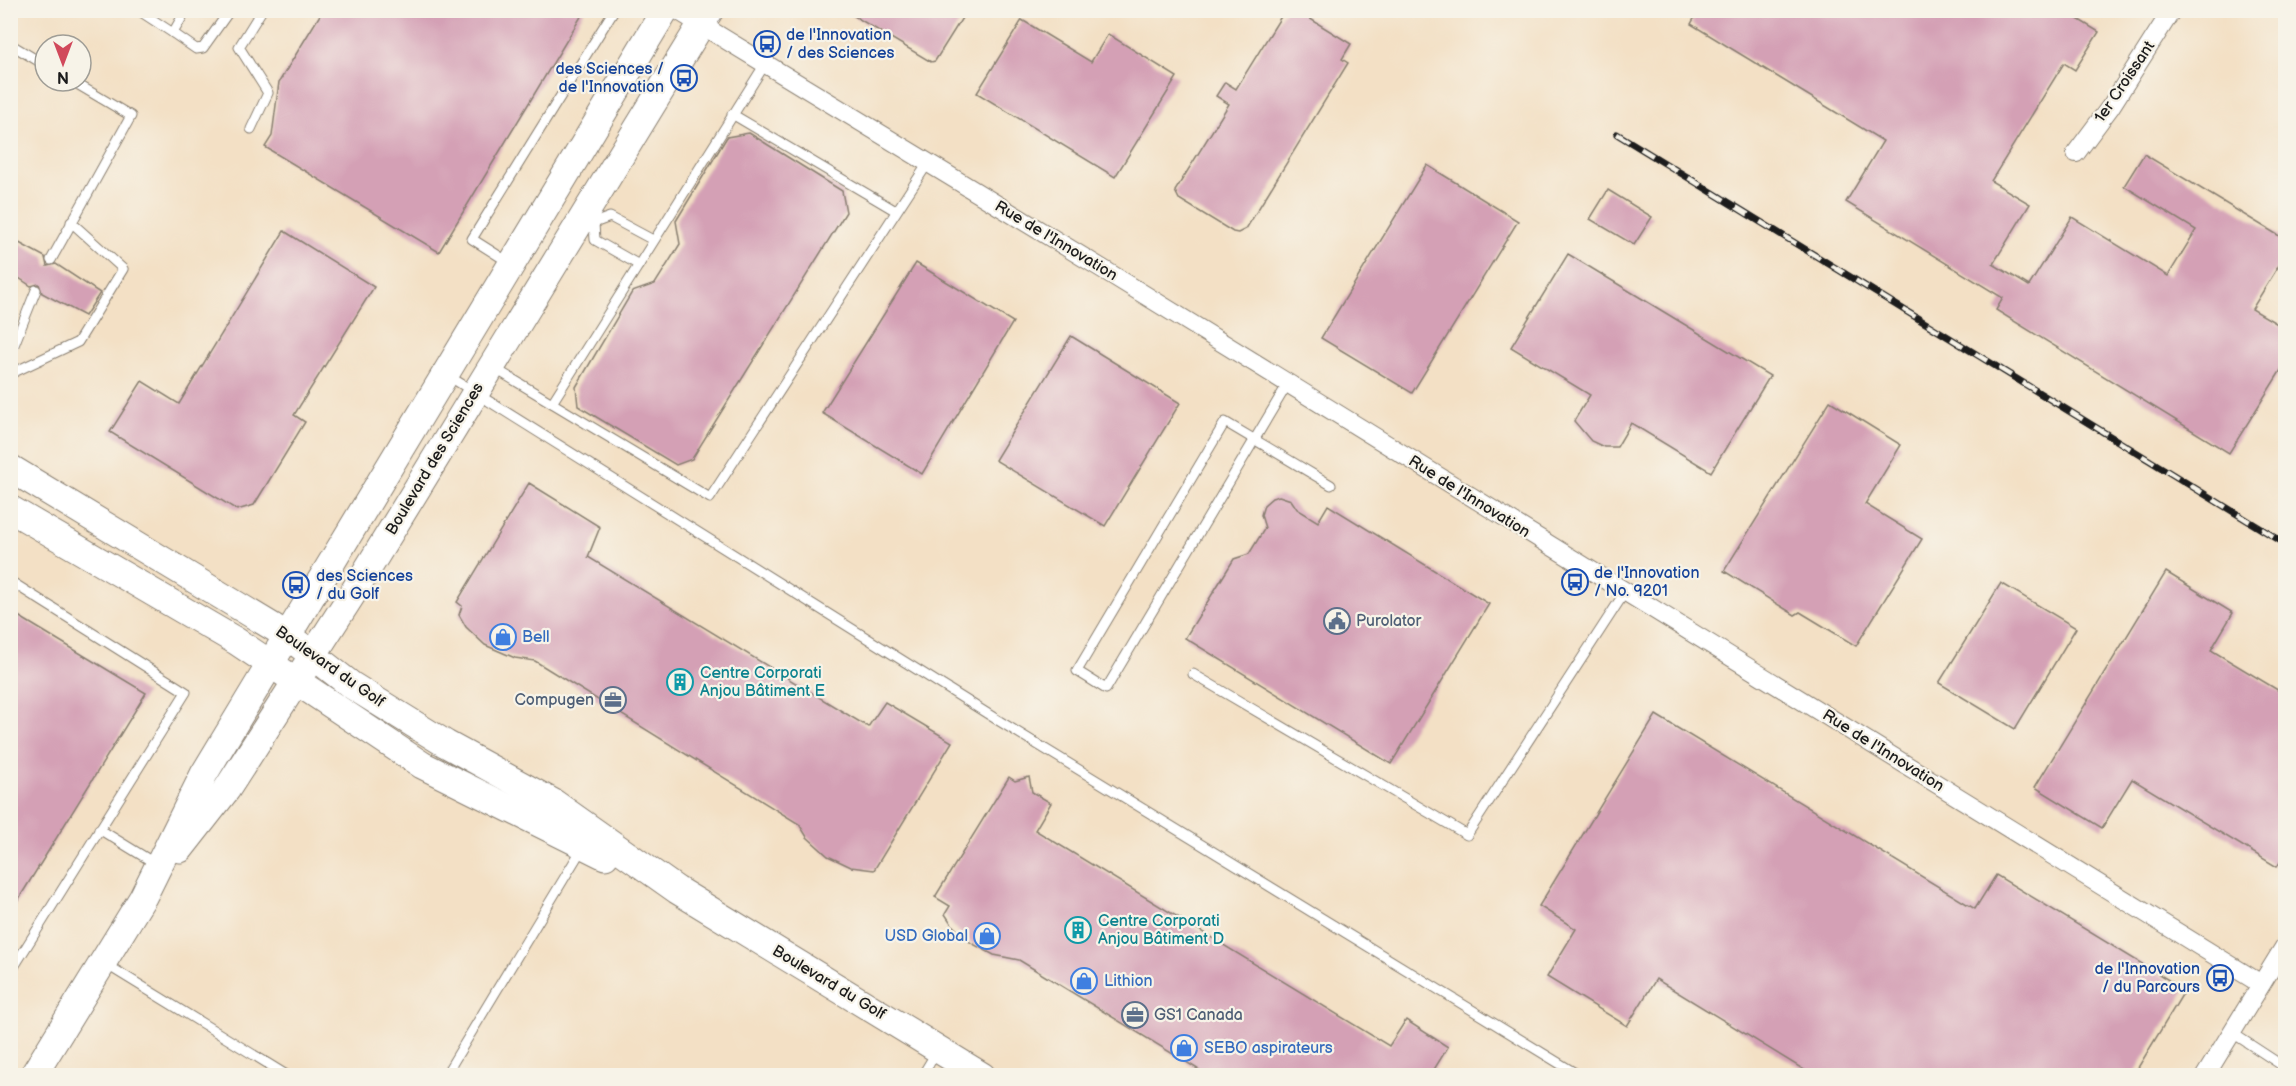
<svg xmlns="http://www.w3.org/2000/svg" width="2296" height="1086" font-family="'Balsamiq Sans',sans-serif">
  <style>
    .building { fill: #d4a0b5 }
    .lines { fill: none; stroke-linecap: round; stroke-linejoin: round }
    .lane-casing { stroke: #887e70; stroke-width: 11 }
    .street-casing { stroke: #887e70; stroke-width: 20 }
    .secondary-casing { stroke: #887e70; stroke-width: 29 }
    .lane { stroke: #fff; stroke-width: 9 }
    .street { stroke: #fff; stroke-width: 18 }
    .secondary { stroke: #fff; stroke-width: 27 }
    .rail-casing { stroke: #1c1c1c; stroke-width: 7 }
    .rail { stroke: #f7f3e8; stroke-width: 4.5; stroke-dasharray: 14; stroke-linecap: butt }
    .labels { text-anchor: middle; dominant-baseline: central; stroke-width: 4.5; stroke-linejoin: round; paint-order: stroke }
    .transit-label { font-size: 16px; fill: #164399; stroke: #f7f3e8; text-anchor: start }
    .street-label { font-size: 16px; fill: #1c1c1c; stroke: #f7f3e8 }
    .service-label { font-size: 16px; fill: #4e5e75; stroke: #f7f3e8; text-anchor: start }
    .shop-label { font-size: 16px; fill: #366cbe; stroke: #f7f3e8; text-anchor: start }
    .culture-label { font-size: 16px; fill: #0d838f; stroke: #f7f3e8; text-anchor: start }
  </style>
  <rect width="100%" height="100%" fill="#f7f3e8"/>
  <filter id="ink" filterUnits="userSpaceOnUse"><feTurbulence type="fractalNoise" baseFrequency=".0167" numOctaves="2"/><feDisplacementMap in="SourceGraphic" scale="12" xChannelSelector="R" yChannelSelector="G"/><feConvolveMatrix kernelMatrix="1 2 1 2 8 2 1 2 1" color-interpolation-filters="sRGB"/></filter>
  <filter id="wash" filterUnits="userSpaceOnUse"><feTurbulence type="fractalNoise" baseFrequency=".008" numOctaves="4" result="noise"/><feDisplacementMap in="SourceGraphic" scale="24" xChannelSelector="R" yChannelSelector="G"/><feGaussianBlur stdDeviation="1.35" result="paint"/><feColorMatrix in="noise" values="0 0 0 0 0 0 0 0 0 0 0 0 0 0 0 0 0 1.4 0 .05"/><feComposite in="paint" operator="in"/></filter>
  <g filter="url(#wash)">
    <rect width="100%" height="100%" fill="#f3e0c5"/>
    <g id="blocks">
      <g class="building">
        <path d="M323,10H585L439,252L265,147L272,136L279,82Z"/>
        <path d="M844,10H967L935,61L931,62Z"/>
        <path d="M1285,10H1296L1351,44L1342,59L1348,63L1246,229L1238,233L1233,232L1179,199L1175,191L1229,104L1216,96L1225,82L1236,89Z"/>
        <path d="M1699,10H2063L2099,32L2075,70L2064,63L1991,181L2030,204L1993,264L2029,286L2072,217L2168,276L2196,230L2124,186L2144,154L2286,240V254L2252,309L2286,329V362L2229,453L1996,310L2003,298L1846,202L1883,141L1691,24Z"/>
        <path d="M1022,20L1091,62L1108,34L1177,77L1115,177L977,93Z"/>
        <path d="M749,133L842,191L846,212L692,459L676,465L578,406L576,387L632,292L655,284L680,244L676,221L727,137Z"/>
        <path d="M1427,165L1518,221L1412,393L1321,338Z"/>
        <path d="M1608,190L1652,217L1634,245L1590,219Z"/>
        <path d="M284,231L374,287L294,415L305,422L254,505L237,510L110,432L142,381L179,404Z"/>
        <path d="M10,238L45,257L47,266L56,264L100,293L85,316L42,293L39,284L31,286L10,272Z"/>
        <path d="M1568,254L1770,376L1711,472L1631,423L1617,447H1604L1591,441L1574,421L1590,395L1511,347Z"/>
        <path d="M916,263L1013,322L922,474L822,413Z"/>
        <path d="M1071,336L1180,403L1105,526L995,460Z"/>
        <path d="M1830,401L1901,445L1865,504L1922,539L1856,646L1800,612L1795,615L1724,571Z"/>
        <path d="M529,483L600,527L588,557L868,727L885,702L952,742L874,870L851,867L828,856L807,837L799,824L535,661L515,658L485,645L466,627L459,615L462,606L457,602Z"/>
        <path d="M1279,496L1291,500L1297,509L1318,522L1328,505L1489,604L1391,764L1185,638L1234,559L1249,554L1265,528L1261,515L1264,505L1272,498Z"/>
        <path d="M2166,572L2233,613L2211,650L2286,695V853L2277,867L2132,779L2102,828L2035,787Z"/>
        <path d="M2001,583L2076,628L2015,729L1939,683Z"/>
        <path d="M10,611L146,693L10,913Z"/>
        <path d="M1656,715L1975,909L1996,875L2185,990L2133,1076H1814L1656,979L1627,1026L1547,977L1576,929L1539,906Z"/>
        <path d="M1009,777L1015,781L1029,777L1032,792L1051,803L1035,830L1389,1046L1406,1020L1448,1047L1430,1076H1209L1019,960L994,955L971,943L953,926L945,914L950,906L935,897Z"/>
      </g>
    </g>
  </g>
  <g filter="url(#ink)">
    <use href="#blocks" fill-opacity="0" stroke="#887e70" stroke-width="1.5"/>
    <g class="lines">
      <defs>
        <g id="lane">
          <path d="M138,10L173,33L186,10"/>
          <path d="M173,33L196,49L203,48L230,10"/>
          <path d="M10,44L45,65"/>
          <path d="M732,114L896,211"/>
          <path d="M251,129L268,93L239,47L262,10"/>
          <path d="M594,223L595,240L639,265"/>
          <path d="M594,223L610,217L653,240"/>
          <path d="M51,260L131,116L72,81"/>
          <path d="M510,263L472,239L614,10"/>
          <path d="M10,355L36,290"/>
          <path d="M494,368L552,403L765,64"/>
          <path d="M10,374L78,342L123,269L71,222"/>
          <path d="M447,375L996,719L1580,1076"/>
          <path d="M1287,385L1106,689L1077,671L1225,422L1331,485"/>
          <path d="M552,403L710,498L928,163"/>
          <path d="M10,581L186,692L10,973"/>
          <path d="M1193,674L1467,835L1625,592"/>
          <path d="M99,829L156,864"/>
          <path d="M104,963L288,1076"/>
          <path d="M2231,1032L2286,1068"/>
          <path d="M445,1076L583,847"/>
          <path d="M922,1076L937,1051"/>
        </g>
        <g id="street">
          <path d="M677,10L1106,271L2261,984"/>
          <path d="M2076,153L2111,106L2172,10"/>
          <path d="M2205,1076L2286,944"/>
        </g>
        <g id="secondary">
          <path d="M10,468L288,636L351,685L446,744L554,803L677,890L982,1076"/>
          <path d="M10,509L236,641L422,765L605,856"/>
          <path d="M180,849L227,789L353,593L710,10"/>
          <path d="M33,1076L143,897L204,774L665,10"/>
        </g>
      </defs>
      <use href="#lane" class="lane-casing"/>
      <use href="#street" class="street-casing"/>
      <use href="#secondary" class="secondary-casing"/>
      <use href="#lane" class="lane"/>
      <use href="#street" class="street"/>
      <use href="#secondary" class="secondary"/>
      <defs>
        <path id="rail" d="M1617,134L2286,544"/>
      </defs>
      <use href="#rail" class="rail-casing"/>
      <use href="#rail" class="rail"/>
    </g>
  </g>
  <defs>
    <symbol id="bus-ring" viewBox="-11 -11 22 22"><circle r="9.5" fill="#f7f3e8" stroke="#1a4fb4" stroke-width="1.5"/><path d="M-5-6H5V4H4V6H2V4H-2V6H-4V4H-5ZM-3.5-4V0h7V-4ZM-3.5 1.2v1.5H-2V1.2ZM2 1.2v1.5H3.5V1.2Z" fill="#1a4fb4"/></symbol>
    <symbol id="civic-ring" viewBox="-11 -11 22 22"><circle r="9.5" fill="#f7f3e8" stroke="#5c6f8a" stroke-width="1.5"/><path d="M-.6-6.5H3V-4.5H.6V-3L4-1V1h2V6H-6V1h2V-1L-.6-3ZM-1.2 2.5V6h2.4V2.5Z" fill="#5c6f8a"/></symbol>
    <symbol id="shop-ring" viewBox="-11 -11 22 22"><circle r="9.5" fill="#f7f3e8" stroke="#3f7fe0" stroke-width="1.5"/><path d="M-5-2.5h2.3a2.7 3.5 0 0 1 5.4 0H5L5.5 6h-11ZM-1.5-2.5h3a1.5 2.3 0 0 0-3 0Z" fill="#3f7fe0"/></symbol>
    <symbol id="building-ring" viewBox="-11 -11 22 22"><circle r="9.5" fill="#f7f3e8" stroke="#0f9aa8" stroke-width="1.5"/><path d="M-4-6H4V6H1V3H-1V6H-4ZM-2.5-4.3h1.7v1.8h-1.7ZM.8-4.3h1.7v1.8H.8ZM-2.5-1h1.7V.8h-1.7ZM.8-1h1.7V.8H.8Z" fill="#0f9aa8"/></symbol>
    <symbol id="office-ring" viewBox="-11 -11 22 22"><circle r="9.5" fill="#f7f3e8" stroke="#5c6f8a" stroke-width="1.5"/><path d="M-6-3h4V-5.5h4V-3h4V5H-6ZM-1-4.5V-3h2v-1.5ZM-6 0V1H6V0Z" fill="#5c6f8a"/></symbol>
  </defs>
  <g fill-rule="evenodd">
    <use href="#bus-ring" x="752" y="29" width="30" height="30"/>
    <use href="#bus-ring" x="669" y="63" width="30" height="30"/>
    <use href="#bus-ring" x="1560" y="567" width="30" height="30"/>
    <use href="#bus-ring" x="281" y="570" width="30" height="30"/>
    <use href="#civic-ring" x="1322" y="606" width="30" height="30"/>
    <use href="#shop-ring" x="488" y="622" width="30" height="30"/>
    <use href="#building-ring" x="665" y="667" width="30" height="30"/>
    <use href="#office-ring" x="598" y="685" width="30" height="30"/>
    <use href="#building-ring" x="1063" y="915" width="30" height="30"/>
    <use href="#shop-ring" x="972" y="921" width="30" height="30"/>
    <use href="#bus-ring" x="2205" y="963" width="30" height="30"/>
    <use href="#shop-ring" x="1069" y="966" width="30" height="30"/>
    <use href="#office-ring" x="1120" y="1000" width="30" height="30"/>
    <use href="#shop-ring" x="1169" y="1033" width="30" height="30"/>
  </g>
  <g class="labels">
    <g class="transit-label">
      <text x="786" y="35">de l'Innovation<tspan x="786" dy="18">/ des Sciences</tspan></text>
      <text x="664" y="69" text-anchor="end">des Sciences /<tspan x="664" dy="18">de l'Innovation</tspan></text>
      <text x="1594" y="573">de l'Innovation<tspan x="1594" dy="18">/ No. 9201</tspan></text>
      <text x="316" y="576">des Sciences<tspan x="316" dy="18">/ du Golf</tspan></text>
      <text x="2200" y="969" text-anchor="end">de l'Innovation<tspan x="2200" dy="18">/ du Parcours</tspan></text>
    </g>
    <g class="street-label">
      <text transform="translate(2125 82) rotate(-56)">1er Croissant</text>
      <text transform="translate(1056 241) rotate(31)">Rue de l'Innovation</text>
      <text transform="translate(435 459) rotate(-59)">Boulevard des Sciences</text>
      <text transform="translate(1469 497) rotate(32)">Rue de l'Innovation</text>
      <text transform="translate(330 667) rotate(35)">Boulevard du Golf</text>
      <text transform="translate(1883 751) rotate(32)">Rue de l'Innovation</text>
      <text transform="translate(829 983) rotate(31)">Boulevard du Golf</text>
    </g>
    <g class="service-label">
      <text x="1356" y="621">Purolator</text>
      <text x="594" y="700" text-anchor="end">Compugen</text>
      <text x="1154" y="1015">GS1 Canada</text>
    </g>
    <g class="shop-label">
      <text x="522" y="637">Bell</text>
      <text x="968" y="936" text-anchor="end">USD Global</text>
      <text x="1104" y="981">Lithion</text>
      <text x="1204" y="1048">SEBO aspirateurs</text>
    </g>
    <g class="culture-label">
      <text x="700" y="673">Centre Corporati<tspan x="700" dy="18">Anjou Bâtiment E</tspan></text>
      <text x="1098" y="921">Centre Corporati<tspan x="1098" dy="18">Anjou Bâtiment D</tspan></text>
    </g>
  </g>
  <rect width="2296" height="1086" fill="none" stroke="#f7f3e8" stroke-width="36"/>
  <g transform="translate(63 63) rotate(180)"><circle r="28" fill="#f7f3e8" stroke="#9f9d96" stroke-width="1.5"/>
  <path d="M0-4.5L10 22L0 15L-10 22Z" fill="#d1495b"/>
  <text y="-9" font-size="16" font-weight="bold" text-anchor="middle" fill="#1c1c1c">N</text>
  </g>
</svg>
